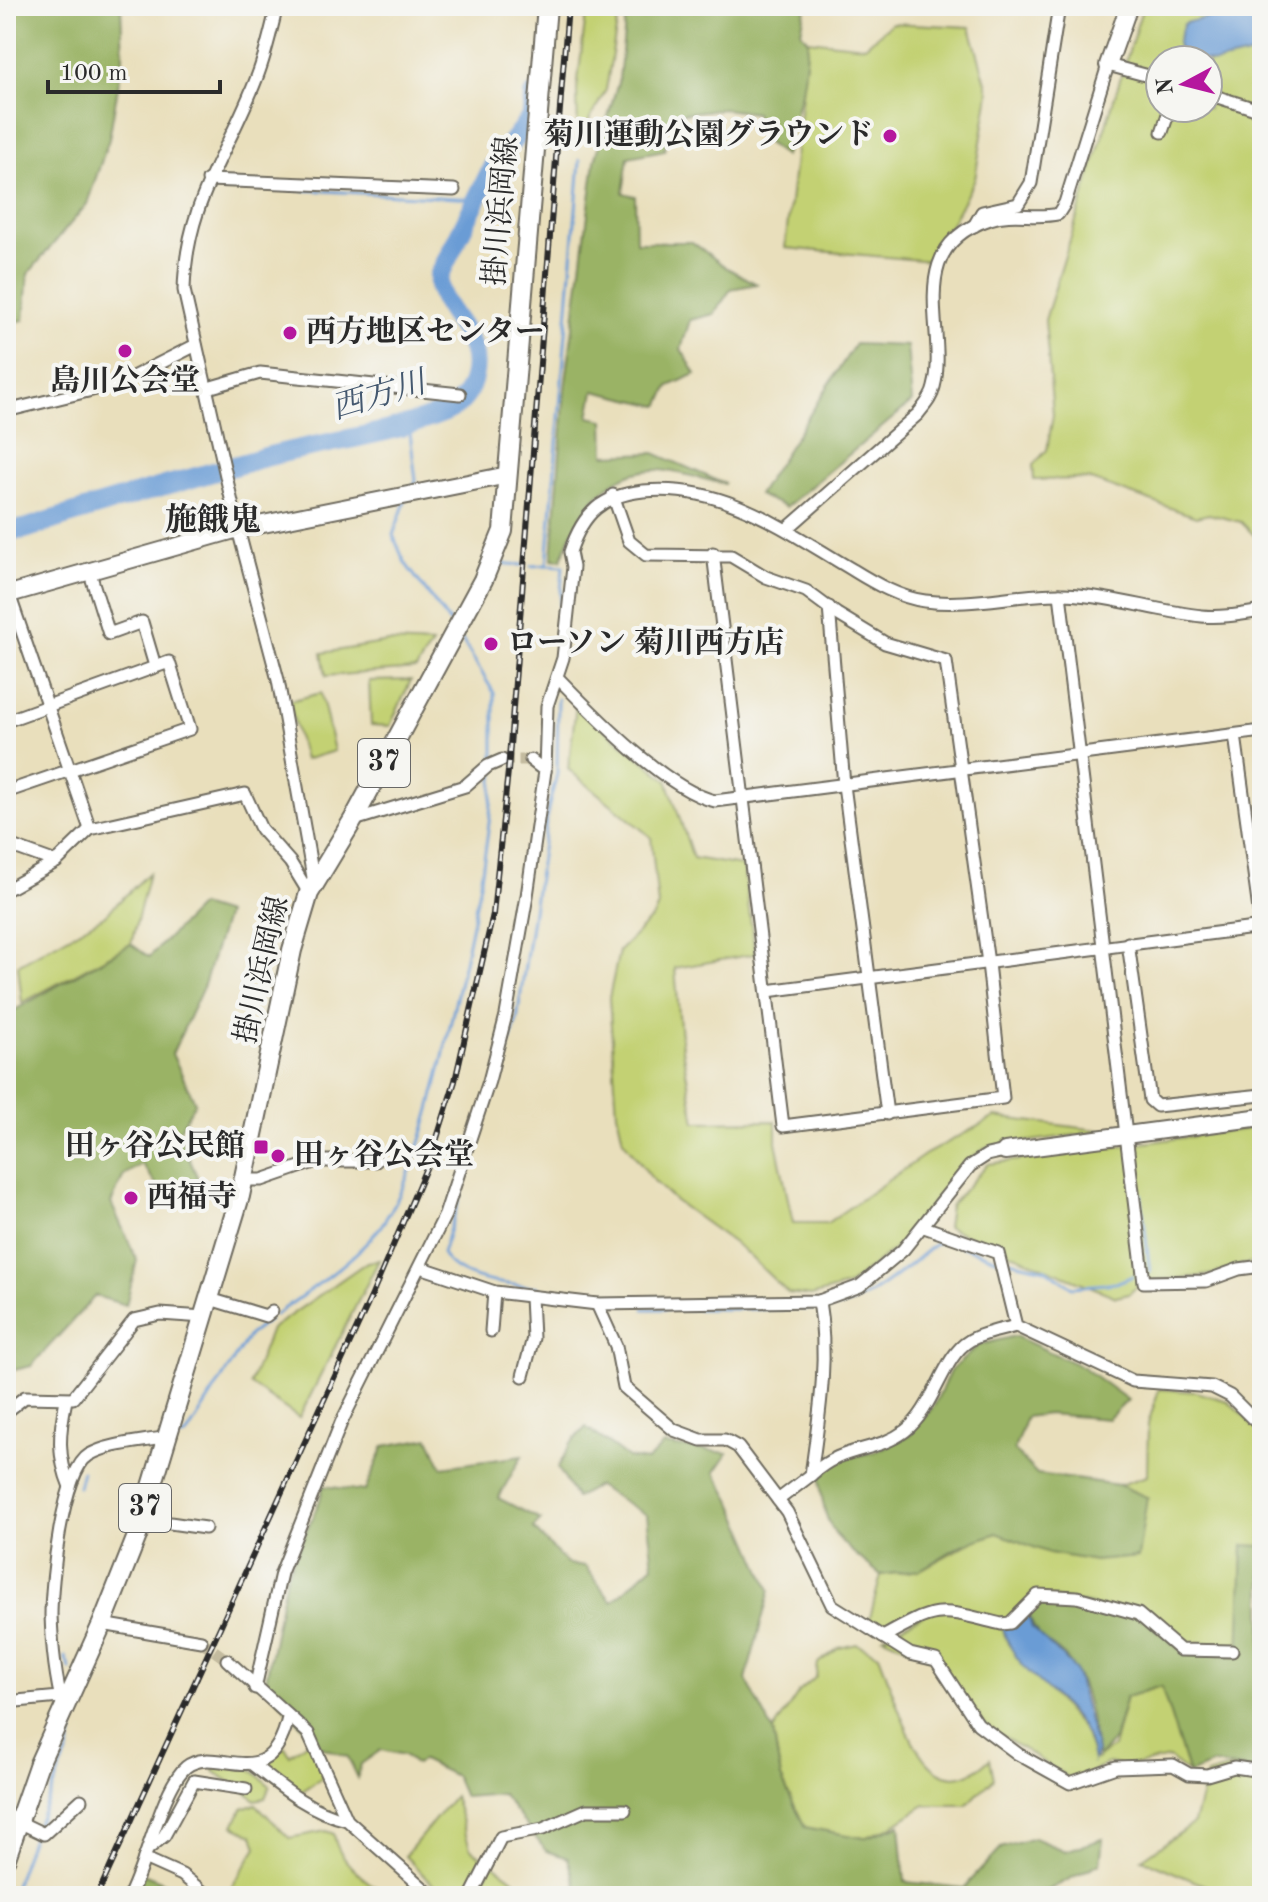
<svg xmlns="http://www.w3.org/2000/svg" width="1268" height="1902" font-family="'Old Standard TT','Noto Serif JP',serif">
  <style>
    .green { fill: #c3d173; stroke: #777e4f; stroke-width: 2; fill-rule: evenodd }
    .forest { fill: #9ab365; stroke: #626f48; stroke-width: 2 }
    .water { fill: #6a9cd5; stroke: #4a6480; stroke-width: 2 }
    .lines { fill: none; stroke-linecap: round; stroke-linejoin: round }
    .stream { stroke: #6a9cd5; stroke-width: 3 }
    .river { stroke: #6a9cd5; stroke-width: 20 }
    .street-tunnel { stroke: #c3bb9f; stroke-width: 11; stroke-dasharray: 11 5.5; stroke-linecap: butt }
    .street-casing { stroke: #6e6a5e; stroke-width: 15 }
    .secondary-casing { stroke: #6e6a5e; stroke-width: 20 }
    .primary-casing { stroke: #6e6a5e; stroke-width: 22 }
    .street { stroke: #fff; stroke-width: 11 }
    .secondary { stroke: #fff; stroke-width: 16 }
    .primary { stroke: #fff; stroke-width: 18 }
    .rail-casing { stroke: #2b2b2b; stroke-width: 6 }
    .rail { stroke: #f6f6f2; stroke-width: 3; stroke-dasharray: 9; stroke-linecap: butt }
    .poi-dot { fill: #b5179e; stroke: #f6f6f2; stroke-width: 3 }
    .labels { text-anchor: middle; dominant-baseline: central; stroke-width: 8; stroke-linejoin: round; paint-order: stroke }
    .shield { fill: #f6f6f2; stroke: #686867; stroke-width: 2 }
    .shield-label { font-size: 28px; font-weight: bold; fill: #2b2b2b }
    .poi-label { font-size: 30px; font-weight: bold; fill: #2b2b2b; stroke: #f6f6f2; text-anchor: start }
    .street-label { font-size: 30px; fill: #2b2b2b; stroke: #f6f6f2 }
    .water-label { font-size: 32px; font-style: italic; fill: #44586f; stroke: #f6f6f2 }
    .neighbourhood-label { font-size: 32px; font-weight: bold; fill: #2b2b2b; stroke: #f6f6f2 }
  </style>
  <rect width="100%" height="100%" fill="#f6f6f2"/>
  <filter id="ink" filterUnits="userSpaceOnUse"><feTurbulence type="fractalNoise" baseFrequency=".0125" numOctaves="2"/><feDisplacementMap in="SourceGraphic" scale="16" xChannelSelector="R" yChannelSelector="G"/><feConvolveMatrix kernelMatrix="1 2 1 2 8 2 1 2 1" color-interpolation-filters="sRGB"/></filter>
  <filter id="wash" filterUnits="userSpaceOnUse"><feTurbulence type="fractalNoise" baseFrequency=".006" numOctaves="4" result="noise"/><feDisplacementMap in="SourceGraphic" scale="32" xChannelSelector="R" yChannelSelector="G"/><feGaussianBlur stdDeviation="1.8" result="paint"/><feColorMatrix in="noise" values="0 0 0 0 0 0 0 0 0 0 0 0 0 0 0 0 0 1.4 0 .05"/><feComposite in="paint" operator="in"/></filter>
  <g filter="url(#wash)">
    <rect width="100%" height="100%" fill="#e9dfbc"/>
    <g class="green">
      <path d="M587,6H620L606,90L578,140L577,89Z"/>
      <path d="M1143,6H1262V543L1241,522L1209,514L1196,517L1088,479L1034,480L1033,465L1047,450L1053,415L1045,320ZM1160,60H1208V108H1160Z"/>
      <path d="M892,23L970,27L989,93L975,179L931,261L785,248L808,40L865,46Z"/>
      <path d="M389,642L432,644L416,669L326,676L322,653Z"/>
      <path d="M411,680L390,726L371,725L369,681Z"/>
      <path d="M321,693L334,751L304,760L289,701Z"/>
      <path d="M576,706L667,780L693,858L743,866L755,954L675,968L682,1049L695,1122L776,1121V1142L793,1223H827L926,1154L995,1117L1106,1131L987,1147L960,1166L903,1242L847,1286L811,1296L788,1293L742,1249L674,1200L654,1181L623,1140L617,1113L609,998L619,951L653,917L658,906L651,837L568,769Z"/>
      <path d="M149,873L131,944L22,1003L18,965L104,916Z"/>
      <path d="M1262,1127V1263C1236,1263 1235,1268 1213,1274C1190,1279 1165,1279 1142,1281L1129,1294L1116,1297L947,1227L950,1206L988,1164Z"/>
      <path d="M379,1260L299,1418L250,1384L271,1329L367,1262Z"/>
      <path d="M1159,1389L1196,1392L1228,1401L1262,1433V1546H1243L1240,1657L1001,1624L1008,1644L1084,1731L1094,1760L1113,1747L1126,1697L1161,1686L1189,1774L1169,1758L1127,1767L1108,1763L1074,1781L1002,1736H994L936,1660L883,1637L923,1615L867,1629L881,1575L920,1570L973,1541L997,1533L1147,1498L1119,1485L1147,1476L1148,1424Z"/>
      <path d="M857,1644L879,1655C898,1700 923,1822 990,1759L994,1779L966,1805H925L889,1828L864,1838L805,1828L781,1778L773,1731L799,1692L816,1677L818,1663L839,1648Z"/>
      <path d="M308,1741L325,1776L298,1794L261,1764L285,1747L290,1755Z"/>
      <path d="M215,1767L250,1768L270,1786L265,1798L255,1800C243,1786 227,1783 214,1771Z"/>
      <path d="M1234,1767L1262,1773V1896H1207L1211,1888L1142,1859L1194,1823L1207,1775Z"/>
      <path d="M454,1796L470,1848L485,1859L467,1894L444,1896L405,1856Z"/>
      <path d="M256,1804L289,1838L326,1831L334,1834C337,1861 368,1884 391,1896H226L257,1847L253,1835L234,1826L242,1809Z"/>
      <path d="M492,1863L535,1896H475Z"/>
    </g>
    <g class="forest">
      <path d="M6,6H121L123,58L109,139L87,204L28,274L24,320L6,323Z"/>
      <path d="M627,6H806L801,32L808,40L804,80L785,156L760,138L755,113L724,109L674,114L665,131V150L628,157L623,193L635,196L636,242H692L727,268L757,284L731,289L714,314L690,320L681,349L696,374L669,386L659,406L594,391L589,417L604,420L605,455L654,453L725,484C704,480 679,471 658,470C605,469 577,516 561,560L552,559L565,388L595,161L619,79Z"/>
      <path d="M855,344L907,346L912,402L786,507L758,495Z"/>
      <path d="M200,906L226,914L204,985L172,1054L195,1102L178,1133L203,1190L195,1196L167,1200L142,1164L124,1175L111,1203L137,1260L126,1305L95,1296L31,1366L6,1372V1015L131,944L149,957Z"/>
      <path d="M1015,1336L1083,1367L1128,1400L1108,1419L1048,1414L1026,1417L1014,1450L1037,1474L1119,1485L1147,1497L1138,1557L1095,1561L1049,1553L997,1533L960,1546L920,1570L881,1575C839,1541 823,1534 820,1477L841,1459L874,1452L908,1436L934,1406L950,1371L979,1345Z"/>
      <path d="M586,1427L628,1458L647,1461L663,1445L728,1453L715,1472L731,1500L770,1590L746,1679L773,1731L781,1778L805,1827L864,1838L900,1825L905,1882L964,1888L1001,1848L1034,1838L1065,1851L1103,1839L1100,1863L1037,1896H579L568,1858L546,1851L502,1794L464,1797L455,1776L422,1760L416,1765L404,1755L381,1750L361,1764L358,1778L348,1757L321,1747L265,1685L286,1576L320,1500L323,1486L365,1491L384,1446L429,1438L442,1467L522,1456L498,1498L541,1520L533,1528L567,1564L585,1566L612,1602L653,1565L647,1515L597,1486L576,1498L558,1468L570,1444Z"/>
      <path d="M1243,1545L1262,1546V1771L1213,1764L1189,1774L1161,1686L1126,1697L1114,1739L1098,1758C1092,1729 1089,1697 1075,1671C1059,1641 1037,1649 1026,1607L1038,1595L1138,1614L1180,1650L1239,1657Z"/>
      <path d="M143,1874L168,1884L159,1896H133Z"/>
    </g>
    <g class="water">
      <path d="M1249,6H1262V52L1214,63L1180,54L1177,43L1184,23L1226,13L1248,14Z"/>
      <path d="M1026,1607L1032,1628L1075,1669L1097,1751L1093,1761C1091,1751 1089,1739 1084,1731C1060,1690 1019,1680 1003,1629Z"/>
    </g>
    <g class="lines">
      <g class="stream">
        <path d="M225,186L476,199"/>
        <path d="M409,425L416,481L412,489"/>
        <path d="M405,502L393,535L405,563L450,623"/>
        <path d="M496,563L522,565"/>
        <path d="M531,566L547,565"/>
        <path d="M459,635L494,693V758"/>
        <path d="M557,641L563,566L547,565L580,160"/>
        <path d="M1141,1194L1150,1273"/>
        <path d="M1005,1260L1045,1269L1072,1287L1116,1283L1133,1276"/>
        <path d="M538,1287C511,1285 455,1282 442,1253L517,1020L548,809L557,774L558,699"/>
        <path d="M644,1309H816"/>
        <path d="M824,1309C867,1307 905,1267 938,1242L955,1244L997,1259"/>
        <path d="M275,1315C309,1291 363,1255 385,1220C421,1165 439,1076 453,1012C471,930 490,850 494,766"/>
        <path d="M178,1438L186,1436L249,1335L269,1320"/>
        <path d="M78,1487L82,1471"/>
        <path d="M65,1657L70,1669"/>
        <path d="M37,1825L68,1752L82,1690"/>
        <path d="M11,1896L34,1832"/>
      </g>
      <path class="river" d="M6,531L25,529C99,504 176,483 251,461C315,442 382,438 445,412C456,407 466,399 470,387C491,334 435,317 439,276L493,166L532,116L533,96"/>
    </g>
  </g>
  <g filter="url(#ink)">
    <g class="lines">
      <g class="street-tunnel">
        <path d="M502,760H531"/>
        <path d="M201,1641L227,1660"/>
      </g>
      <defs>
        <g id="street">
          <path d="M277,6C271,30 266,54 257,77C227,156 186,201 184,290L238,529L278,680L314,883"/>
          <path d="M1208,94L1262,111"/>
          <path d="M1162,132L1170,108"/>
          <path d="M208,180L454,190"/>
          <path d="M974,226L982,212L1018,204L1031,183L1058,13L1064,6"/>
          <path d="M208,388L260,373L460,394"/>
          <path d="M6,411L121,383L196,345"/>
          <path d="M613,495L629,541L646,555L731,556L766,577L806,591L837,614L885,643L946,661L988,963L1003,1098L783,1126L713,553"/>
          <path d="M787,529L918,414C924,406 932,398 934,387C949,331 901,248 990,219C1012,211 1035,219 1058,214L1065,203L1108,65L1160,79"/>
          <path d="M89,570L109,634L142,622L155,666"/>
          <path d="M9,594L90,829"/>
          <path d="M1060,594L1144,1282L1206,1281L1239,1269L1262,1266"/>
          <path d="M829,607L844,785L887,1114"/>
          <path d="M557,677C593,714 666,790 715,801L1262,731"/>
          <path d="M6,721L169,662L190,729L6,792"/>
          <path d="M1235,735L1262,932"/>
          <path d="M531,760L545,771"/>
          <path d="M354,820L465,786L488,766L502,760"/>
          <path d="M6,844L56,862"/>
          <path d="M6,890L56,862L90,829L245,794L261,829L290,862L309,893"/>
          <path d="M1128,943L1150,1100L1157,1106L1262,1095"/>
          <path d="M767,991L1262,927"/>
          <path d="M243,1180H262L317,1161H376"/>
          <path d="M924,1227L998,1253L1016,1326L1133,1381L1212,1387L1230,1396L1262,1428"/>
          <path d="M420,1267L495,1292L597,1304L819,1301L860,1286L903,1250L970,1166L987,1155L1005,1151"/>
          <path d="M210,1299L266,1316L272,1311"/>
          <path d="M597,1304L616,1346L624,1387L674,1430L701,1440H725L738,1447L787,1512L832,1605L910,1654L936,1660L978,1724L1018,1754L1070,1783L1116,1767L1173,1765L1189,1774L1207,1775L1234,1767L1262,1771"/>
          <path d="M491,1331L494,1292"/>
          <path d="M523,1376L533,1338L531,1297"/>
          <path d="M66,1400C59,1433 57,1455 70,1487"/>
          <path d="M6,1412L25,1397L73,1398L134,1320L160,1314L204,1317"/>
          <path d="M811,1475C844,1444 874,1454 905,1431C934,1409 943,1356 969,1341C981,1333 1002,1330 1016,1326"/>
          <path d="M778,1500L811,1475C819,1417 829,1359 819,1301"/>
          <path d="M142,1519L205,1528"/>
          <path d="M102,1624L201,1641"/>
          <path d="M883,1637C940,1605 939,1609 1001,1624L1010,1623L1038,1595L1077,1597L1138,1614L1180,1650L1232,1651"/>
          <path d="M227,1660L308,1733L347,1820L432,1896"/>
          <path d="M255,1688L281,1573L341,1423L445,1215L489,1081L506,1015L527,896L545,771L547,706L563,658L573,567L570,552C583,512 602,496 643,491C725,483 786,531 853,570C874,583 900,598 925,601C971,607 1018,593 1064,594C1113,596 1155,611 1202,616C1222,618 1242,614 1262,611"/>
          <path d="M6,1702L60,1697"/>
          <path d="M63,1707C55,1676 52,1647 51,1615C51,1584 62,1471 89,1455C110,1443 143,1442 167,1437"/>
          <path d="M253,1765C282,1788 311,1812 347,1820"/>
          <path d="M19,1822L44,1834L81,1800"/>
          <path d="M148,1849L164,1836L194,1781L246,1789"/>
          <path d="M144,1858L182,1875L208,1896"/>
          <path d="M129,1896C145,1867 163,1786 186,1767C217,1742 269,1799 288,1718"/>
          <path d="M471,1896L501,1837L543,1829L586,1810H625"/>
        </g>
        <g id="secondary">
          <path d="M1108,65L1129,6"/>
          <path d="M6,595L238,529L508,475"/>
          <path d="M1005,1151L1262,1117"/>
        </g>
        <path id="primary" d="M6,1858L38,1766L102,1624L137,1536L240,1196L292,950L309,893L353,820L483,580L503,531L547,6"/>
      </defs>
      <use href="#street" class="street-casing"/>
      <use href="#secondary" class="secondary-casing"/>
      <use href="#primary" class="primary-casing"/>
      <use href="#street" class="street"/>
      <use href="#secondary" class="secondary"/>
      <use href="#primary" class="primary"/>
      <defs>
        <path id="rail" d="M97,1896L372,1295L432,1154L455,1081L493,914L508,771L568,6"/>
      </defs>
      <use href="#rail" class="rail-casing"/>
      <use href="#rail" class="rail"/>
    </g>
  </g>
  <g class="poi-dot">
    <circle cx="890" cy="136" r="8"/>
    <circle cx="290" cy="333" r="8"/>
    <circle cx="125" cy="351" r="8"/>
    <circle cx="491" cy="644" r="8"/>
    <rect x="253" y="1139" width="16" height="16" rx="4"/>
    <circle cx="278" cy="1156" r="8"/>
    <circle cx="131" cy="1198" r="8"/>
  </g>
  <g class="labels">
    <g class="shield">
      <rect x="358" y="739" width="52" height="48" rx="6"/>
      <rect x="119" y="1484" width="52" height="48" rx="6"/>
    </g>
    <g class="shield-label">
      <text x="384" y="763">37</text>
      <text x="145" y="1508">37</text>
    </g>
    <g class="poi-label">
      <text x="874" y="136" text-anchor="end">菊川運動公園グラウンド</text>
      <text x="306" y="333">西方地区センター</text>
      <text x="125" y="382" text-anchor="middle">島川公会堂</text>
      <text x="507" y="644">ローソン 菊川西方店</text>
      <text x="245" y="1147" text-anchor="end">田ヶ谷公民館</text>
      <text x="294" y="1156">田ヶ谷公会堂</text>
      <text x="147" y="1198">西福寺</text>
    </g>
    <g class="street-label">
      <text transform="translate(502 211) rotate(-85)">掛川浜岡線</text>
      <text transform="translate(263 970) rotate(-77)">掛川浜岡線</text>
    </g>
    <g class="water-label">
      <text transform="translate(379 397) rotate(-17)">西方川</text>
    </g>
    <g class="neighbourhood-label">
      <text x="213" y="522">施餓鬼</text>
    </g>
  </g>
  <rect width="1268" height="1902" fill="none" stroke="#f6f6f2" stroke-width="32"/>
  <g transform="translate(1184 84) rotate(263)"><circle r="38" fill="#f6f6f2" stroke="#a5a5a2" stroke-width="2"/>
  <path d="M0-6L14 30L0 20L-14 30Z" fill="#b5179e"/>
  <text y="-12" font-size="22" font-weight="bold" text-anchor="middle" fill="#2b2b2b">N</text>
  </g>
  <path d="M48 80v12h172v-12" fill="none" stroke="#2b2b2b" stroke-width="4"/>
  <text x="60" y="80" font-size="24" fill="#2b2b2b" stroke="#f6f6f2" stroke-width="6" paint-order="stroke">100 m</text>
</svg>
